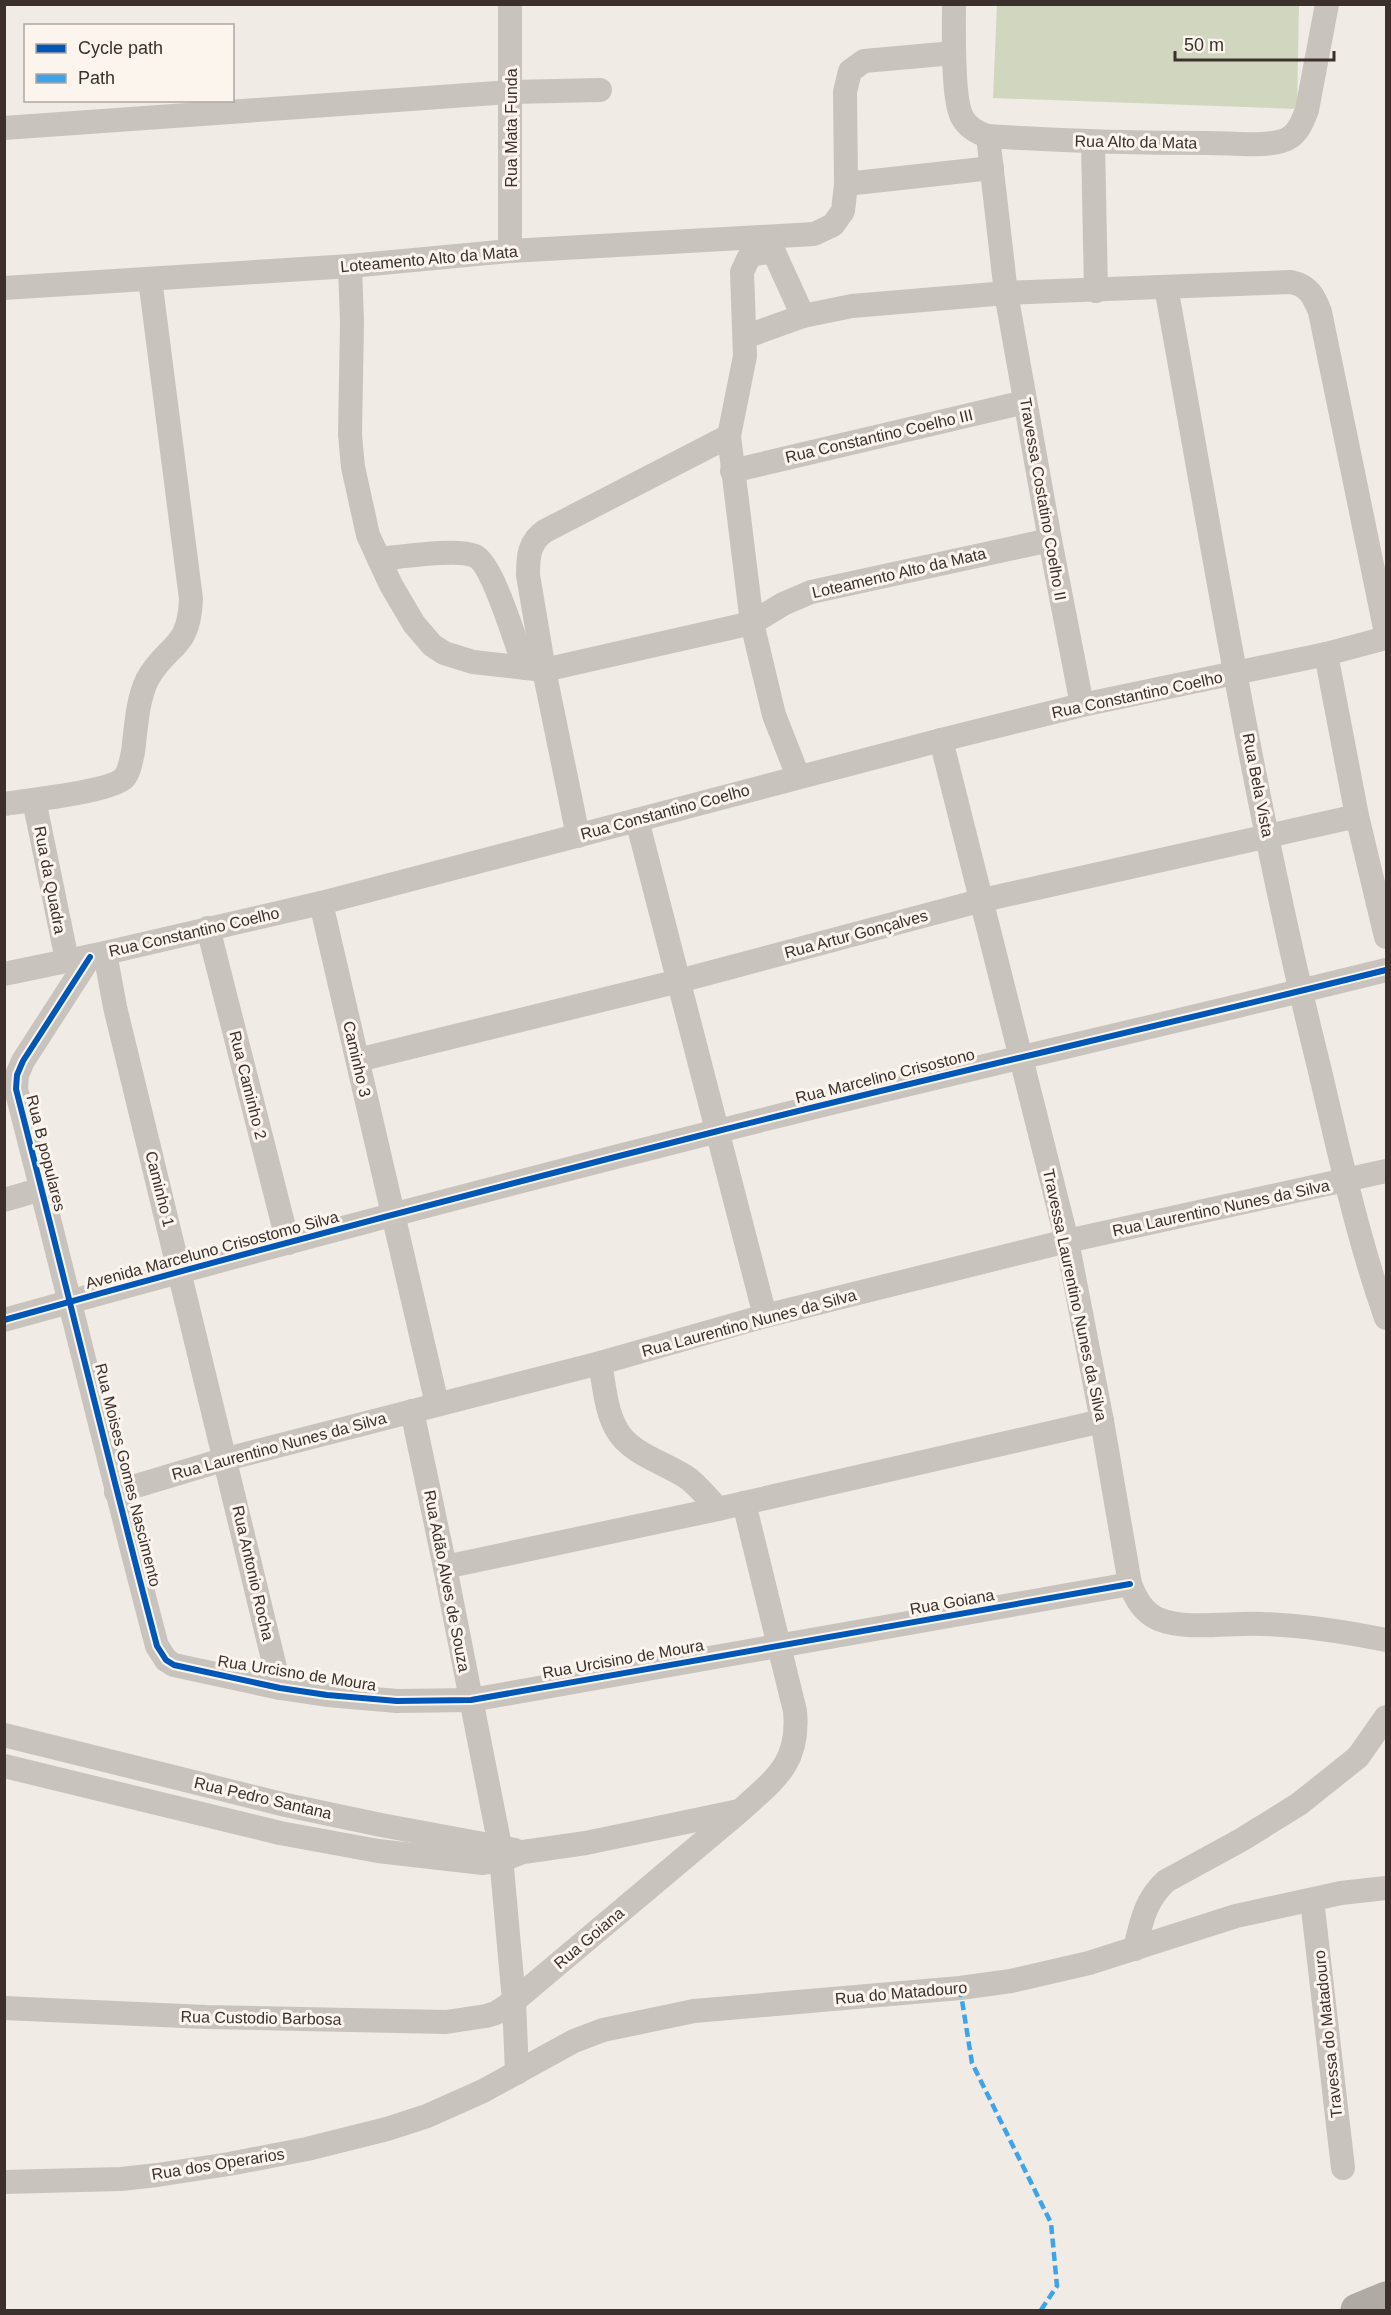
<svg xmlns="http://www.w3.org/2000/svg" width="1391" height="2315" font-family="Helvetica,sans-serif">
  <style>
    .green { fill: #d1d6bf }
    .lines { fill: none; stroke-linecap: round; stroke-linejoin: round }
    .street { stroke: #c9c3be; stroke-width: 24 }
    .highway { stroke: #afaaa4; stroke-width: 33 }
    .quiet { stroke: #3fa3eb; stroke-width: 4.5; stroke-dasharray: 9 4.5; stroke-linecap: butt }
    .cycleway-casing { stroke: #fbf5ee; stroke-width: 10 }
    .cycleway { stroke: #0057b8; stroke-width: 6 }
    .labels { text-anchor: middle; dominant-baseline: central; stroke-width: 6; stroke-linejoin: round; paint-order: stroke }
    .street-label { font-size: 16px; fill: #3b302b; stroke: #fbf5ee }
  </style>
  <rect width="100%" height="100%" fill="#f0ebe5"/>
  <path class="green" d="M997,5H1299L1297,109L993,98Z"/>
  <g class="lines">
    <g class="street">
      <path d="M510,4V251"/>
      <path d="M954,4C954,29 952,98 962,117C968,128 977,133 988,136C1062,141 1135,143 1209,143C1230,143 1262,147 1282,141C1297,137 1302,123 1307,110L1327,4"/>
      <path d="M4,128L511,92L600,90"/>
      <path d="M988,136L1006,293L1050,540L1082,705"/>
      <path d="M1093,143L1096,291"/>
      <path d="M846,184L992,168"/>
      <path d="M767,237L803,316"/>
      <path d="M773,251L756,254L749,257L742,272L745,356L729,436L752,623L774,715L798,776"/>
      <path d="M350,266L352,323L350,435L353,467L368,535L379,559L391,585L414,624L432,645L444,653L473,662L544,670L752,623L783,604L811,592L1050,540"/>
      <path d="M1166,287C1213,547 1255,810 1319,1067C1339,1151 1357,1236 1386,1318"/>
      <path d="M4,288L350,266L510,251L814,234L833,225L843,211L846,184L845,92L850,71L864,61L954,53"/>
      <path d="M745,337L803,316L852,306L1006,293L1291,282C1308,285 1314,296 1320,312L1386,633"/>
      <path d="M732,471L1025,402"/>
      <path d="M379,559C401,557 457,548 475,556C493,564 517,647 525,668"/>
      <path d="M1326,654L1357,816L1386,937"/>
      <path d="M941,740L1067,1241L1102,1421L1130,1584C1136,1599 1143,1612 1158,1619C1187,1631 1232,1622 1263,1624C1305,1625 1346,1632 1386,1640"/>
      <path d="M34,800L67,960"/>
      <path d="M4,804C26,801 112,791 124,778C130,771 131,760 133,752C136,729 137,701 147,680C167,643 189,651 191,599L150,279"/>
      <path d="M637,820L765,1316"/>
      <path d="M578,836L544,670L528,575C528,556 529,542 545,531L729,436"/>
      <path d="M321,903L437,1404"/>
      <path d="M208,928L288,1243"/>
      <path d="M105,953L115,1007L280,1688"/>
      <path d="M90,957L23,1061L17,1075L16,1089C64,1275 108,1461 157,1646L166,1660L174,1665L280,1688L327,1695L397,1701L471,1700L1130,1584"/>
      <path d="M4,974L105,953L321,903L941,740L1082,705L1326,654L1386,638"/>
      <path d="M358,1060L679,981L983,900L1357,816"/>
      <path d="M4,1200L42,1189"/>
      <path d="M4,1320C241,1254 479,1191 718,1131C940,1075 1164,1025 1386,970"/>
      <path d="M600,1363C604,1384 606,1412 617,1430C631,1455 667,1463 689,1479C700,1488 709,1499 718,1509"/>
      <path d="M412,1411L445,1567L500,1846L514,2001L517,2073"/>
      <path d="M116,1492L226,1459L600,1363L765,1316L1067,1241L1386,1171"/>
      <path d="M445,1567L718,1509L1102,1421"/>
      <path d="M4,1735L286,1805L381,1825L515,1850"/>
      <path d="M4,1766L280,1833L378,1851L483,1863L502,1860L523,1852L586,1843L739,1811"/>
      <path d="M1312,1900L1343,2168"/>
      <path d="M1135,1949C1141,1923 1145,1900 1166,1881L1241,1840L1299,1804L1358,1757L1386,1717"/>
      <path d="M4,2008L206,2017L446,2022L486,2016L496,2013L514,2001L740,1811C775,1779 800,1763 795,1711L744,1503"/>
      <path d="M4,2182L121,2179L157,2175L229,2164L307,2149L387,2129L427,2116L483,2091L574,2041L603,2030L694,2011L960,1988L1011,1981L1089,1963L1236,1916L1341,1893L1386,1888"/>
    </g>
    <path class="highway" d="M1357,2310L1386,2298"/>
    <path class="quiet" d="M960,1988L972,2063L1051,2223L1057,2286L1041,2310"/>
    <defs>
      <g id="cycleway">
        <path d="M90,957L23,1061L17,1075L16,1089C64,1275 108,1461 157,1646L166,1660L174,1665L280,1688L327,1695L397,1701L471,1700L1130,1584"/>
        <path d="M4,1320C241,1254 479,1191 718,1131C940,1075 1164,1025 1386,970"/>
      </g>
    </defs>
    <use href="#cycleway" class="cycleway-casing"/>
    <use href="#cycleway" class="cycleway"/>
  </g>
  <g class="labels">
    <g class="street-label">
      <text transform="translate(511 128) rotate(-90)">Rua Mata Funda</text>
      <text transform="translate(1136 142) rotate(1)">Rua Alto da Mata</text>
      <text transform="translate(429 259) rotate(-5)">Loteamento Alto da Mata</text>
      <text transform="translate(879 436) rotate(-13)">Rua Constantino Coelho III</text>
      <text transform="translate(1043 499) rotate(80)">Travessa Costatino Coelho II</text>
      <text transform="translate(899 573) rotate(-13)">Loteamento Alto da Mata</text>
      <text transform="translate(1137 695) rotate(-12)">Rua Constantino Coelho</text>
      <text transform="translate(1258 785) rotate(79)">Rua Bela Vista</text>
      <text transform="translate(665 812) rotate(-15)">Rua Constantino Coelho</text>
      <text transform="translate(50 880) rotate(79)">Rua da Quadra</text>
      <text transform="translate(194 932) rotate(-13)">Rua Constantino Coelho</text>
      <text transform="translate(856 934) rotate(-15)">Rua Artur Gonçalves</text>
      <text transform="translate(357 1059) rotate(77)">Caminho 3</text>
      <text transform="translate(885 1076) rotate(-14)">Rua Marcelino Crisostono</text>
      <text transform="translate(248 1085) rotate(76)">Rua Caminho 2</text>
      <text transform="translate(46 1153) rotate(76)">Rua B populares</text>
      <text transform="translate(160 1189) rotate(76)">Caminho 1</text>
      <text transform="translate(1221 1208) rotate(-12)">Rua Laurentino Nunes da Silva</text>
      <text transform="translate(212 1250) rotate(-15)">Avenida Marceluno Crisostomo Silva</text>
      <text transform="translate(1075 1295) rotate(78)">Travessa Laurentino Nunes da Silva</text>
      <text transform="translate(749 1323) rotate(-15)">Rua Laurentino Nunes da Silva</text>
      <text transform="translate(279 1446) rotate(-15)">Rua Laurentino Nunes da Silva</text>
      <text transform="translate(128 1475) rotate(76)">Rua Moises Gomes Nascimento</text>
      <text transform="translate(253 1573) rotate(77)">Rua Antonio Rocha</text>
      <text transform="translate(447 1581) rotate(79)">Rua Adão Alves de Souza</text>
      <text transform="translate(952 1602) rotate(-10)">Rua Goiana</text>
      <text transform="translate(623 1659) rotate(-10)">Rua Urcisino de Moura</text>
      <text transform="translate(297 1673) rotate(9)">Rua Urcisno de Moura</text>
      <text transform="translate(263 1798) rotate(13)">Rua Pedro Santana</text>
      <text transform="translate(589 1938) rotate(-40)">Rua Goiana</text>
      <text transform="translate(901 1993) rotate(-5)">Rua do Matadouro</text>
      <text transform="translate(261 2018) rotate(1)">Rua Custodio Barbosa</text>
      <text transform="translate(1328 2034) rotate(-96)">Travessa do Matadouro</text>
      <text transform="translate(218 2164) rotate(-9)">Rua dos Operarios</text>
    </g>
  </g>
  <rect width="1391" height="2315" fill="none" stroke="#3b302b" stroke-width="12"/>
  <rect x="24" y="24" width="210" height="78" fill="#fbf5ee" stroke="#aea6a0" stroke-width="1.5"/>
  <rect x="36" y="44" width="30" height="9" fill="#0057b8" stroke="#aea6a0" stroke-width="1.5"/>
  <text x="78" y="54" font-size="18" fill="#3b302b">Cycle path</text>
  <rect x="36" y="74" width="30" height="9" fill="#3fa3eb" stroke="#aea6a0" stroke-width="1.5"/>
  <text x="78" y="84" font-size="18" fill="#3b302b">Path</text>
  <path d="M1175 51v9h159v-9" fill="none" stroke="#3b302b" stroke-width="3"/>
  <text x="1184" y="51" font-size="18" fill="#3b302b" stroke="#fbf5ee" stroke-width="4.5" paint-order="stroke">50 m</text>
</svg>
